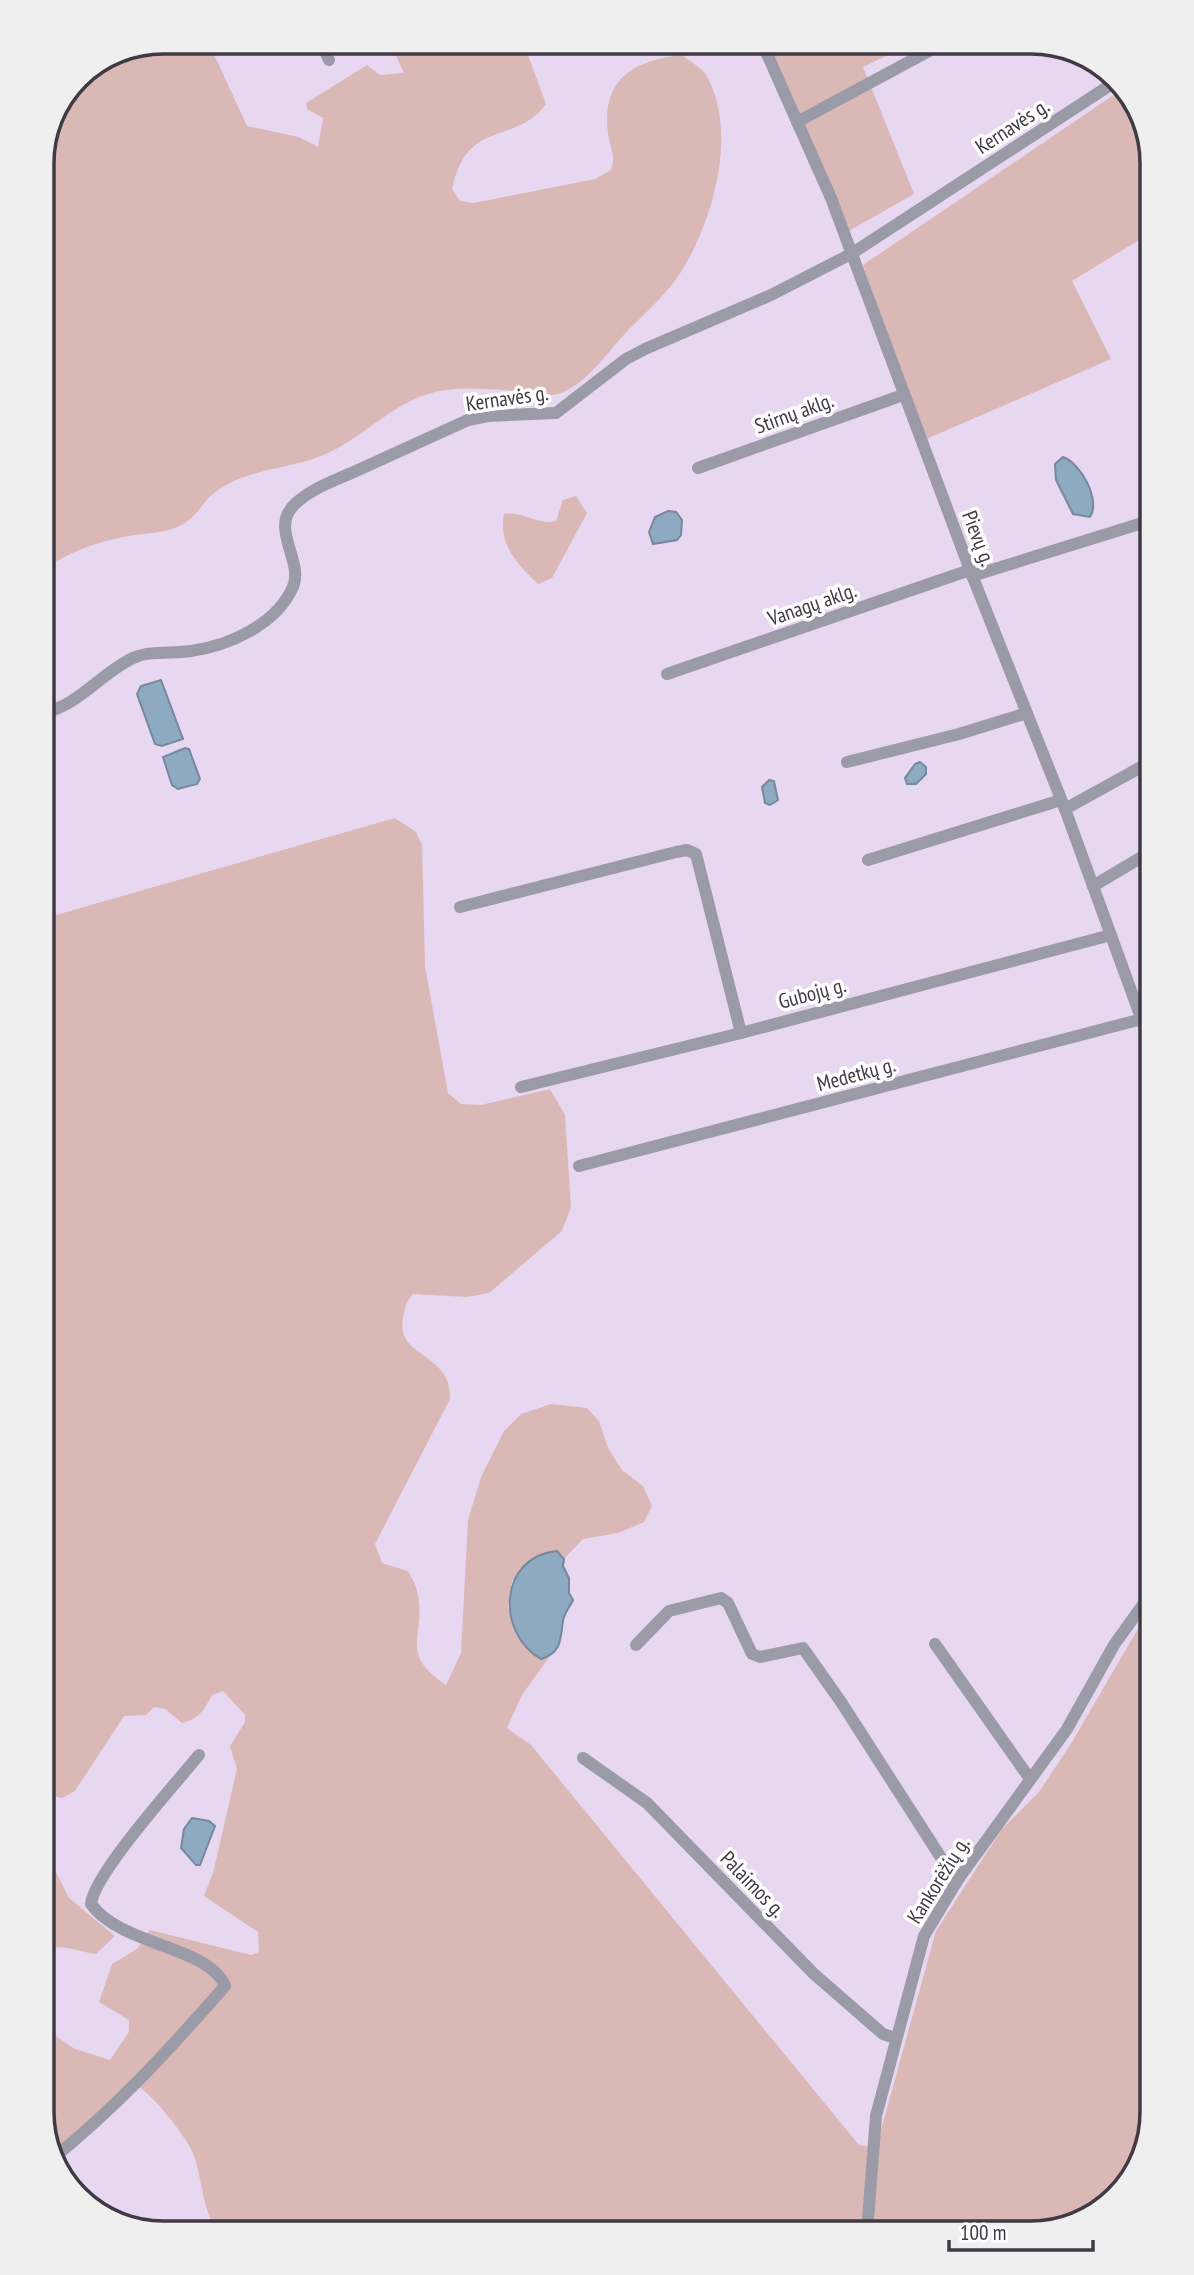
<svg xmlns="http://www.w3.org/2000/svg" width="1194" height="2275" font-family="'PT Sans Narrow',sans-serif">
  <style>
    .green { fill: #dab8b6 }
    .water { fill: #8eaac2; stroke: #77889c; stroke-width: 2 }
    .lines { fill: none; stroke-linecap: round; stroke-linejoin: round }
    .minor { stroke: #9a9ba7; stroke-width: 12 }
    .labels { text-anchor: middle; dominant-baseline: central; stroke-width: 7; stroke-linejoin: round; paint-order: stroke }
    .street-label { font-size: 21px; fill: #403a44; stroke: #fff }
    .rim { fill: none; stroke: #403a44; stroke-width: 3.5 }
  </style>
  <rect width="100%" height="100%" fill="#e8d7f1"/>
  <g class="green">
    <path d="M911,44L863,67L914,194L847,232L767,45Z"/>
    <path d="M525,47L546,104C516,146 467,117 452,189L460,201L474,203L595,179L611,170C616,155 610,148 608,133C601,79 634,60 682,55C689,61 701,67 706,75C739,131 713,221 681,272C666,296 640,317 621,338C603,358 584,386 558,394C549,397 536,393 526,392C497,390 460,385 431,393C394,404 369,431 336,449C300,469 256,466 221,488C200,501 199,519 175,528C159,534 140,533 123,537C96,543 61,553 42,574V155L78,77L117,51L212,50L247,126L299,137L318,147L323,118L307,109L306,103L367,65L380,75L404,73L395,54L396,48Z"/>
    <path d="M1121,90L1143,116L1152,163V232L1072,281L1111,359L924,440L863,265Z"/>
    <path d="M576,496L587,513L552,578L538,584C517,564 498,544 504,514C524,511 538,526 556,521L563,500Z"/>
    <path d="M395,818L416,832L422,845L425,966L448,1093L461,1104L481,1105L550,1089L565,1115L571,1207L562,1231L489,1293L467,1297L413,1294C407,1300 406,1304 404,1313C395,1350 426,1349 443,1373C449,1381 450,1390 450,1399L375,1544L382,1563L408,1571C411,1577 416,1584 417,1591C428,1634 396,1652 446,1685L461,1653L468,1520L481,1477L504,1431L521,1414L551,1404L587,1408L599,1421L608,1448L622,1470L643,1486L652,1506L644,1522L618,1533L583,1539L564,1559L562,1554L529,1561L512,1581L508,1607L520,1638L541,1659L550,1656L522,1695L507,1728L531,1745L859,2145L876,2148L936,1931L1002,1829L1039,1792L1072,1742L1143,1620L1152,1632V2113L1132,2179L1078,2224L1031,2233H219C201,2211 203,2176 192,2151C183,2132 149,2090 132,2082L50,2154L42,2112V2027L75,2049L110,2060L129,2032V2020L99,2002L112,1964L137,1949L150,1930L251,1955L259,1952L258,1932L204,1896L213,1873L237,1769L230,1746L245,1722V1715L223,1691L212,1695C204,1710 199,1719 182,1723L165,1709L154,1707L146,1715L124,1716L75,1791L62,1798L42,1794V919Z"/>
    <path d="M42,1844L69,1898L115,1936L96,1954C77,1952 61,1942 42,1951Z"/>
  </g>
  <g class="water">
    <path d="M1063,457C1081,463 1101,501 1090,517L1073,514L1056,480L1055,464Z"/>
    <path d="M668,511L676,512L682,520L681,535L677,540L653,544L649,532L655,517Z"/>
    <path d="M161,680L183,739L162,746L155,744L137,694L141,686Z"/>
    <path d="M185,748L189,749L200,779L197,784L178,789L172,785L163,757Z"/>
    <path d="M920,762L926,767V774L916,784H907L905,778L915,764Z"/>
    <path d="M769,780L774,781L778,800L770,805L765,803L762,787Z"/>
    <path d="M557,1551L564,1559L563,1566L569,1578V1593L573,1600C570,1607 564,1613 563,1621C560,1640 562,1652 541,1659C496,1633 498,1557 557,1551Z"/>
    <path d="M192,1818L209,1821L215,1826L200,1865H196L181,1848L184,1829Z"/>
  </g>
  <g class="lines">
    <g class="minor">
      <path d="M763,45L831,198L970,570L1065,809L1152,1048"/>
      <path d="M324,49L329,60"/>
      <path d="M797,122L944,43"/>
      <path d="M698,468L903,395"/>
      <path d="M972,576L1152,520"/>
      <path d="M667,674L970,570"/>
      <path d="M42,713C77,707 101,673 133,658C151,650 172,654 191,651C228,646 275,625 292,589C306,562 268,529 295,504C312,488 336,480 356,471C393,454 431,437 468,420L488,416L556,413L626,359L645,349L771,295L851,254L1115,82"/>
      <path d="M847,762L959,734L1027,713"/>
      <path d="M1065,809L1152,761"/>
      <path d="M868,860L1061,800"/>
      <path d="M1093,886L1152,851"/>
      <path d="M460,907L676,852L687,850L696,854L741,1033"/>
      <path d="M521,1087L741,1033L1111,935"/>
      <path d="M579,1166L1142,1019"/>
      <path d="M935,1644L1030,1779"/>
      <path d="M636,1645L669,1611L721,1598L728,1603L752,1654L760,1657L803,1648L841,1702L947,1867L959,1878"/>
      <path d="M583,1758L647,1803L814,1974L883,2034L895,2038"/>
      <path d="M52,2159C118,2106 169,2050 225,1986C209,1946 121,1946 91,1904C94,1874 176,1783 199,1755"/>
      <path d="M867,2233L876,2116L924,1936L959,1878L1067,1729L1114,1645L1152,1592"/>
    </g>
  </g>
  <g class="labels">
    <g class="street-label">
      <text transform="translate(1012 126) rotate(-33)">Kernavės g.</text>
      <text transform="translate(507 398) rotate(-8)">Kernavės g.</text>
      <text transform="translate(794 413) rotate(-20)">Stirnų aklg.</text>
      <text transform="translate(979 538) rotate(69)">Pievų g.</text>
      <text transform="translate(812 604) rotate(-19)">Vanagų aklg.</text>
      <text transform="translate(812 993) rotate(-15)">Gubojų g.</text>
      <text transform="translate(856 1074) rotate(-15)">Medetkų g.</text>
      <text transform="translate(938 1880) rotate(-58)">Kankorėžių g.</text>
      <text transform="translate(753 1884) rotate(46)">Palaimos g.</text>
    </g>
  </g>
  <path d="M0 0H1194V2275H0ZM163 54H1031A109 109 0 0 1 1140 163V2112A109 109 0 0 1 1031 2221H163A109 109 0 0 1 54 2112V163A109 109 0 0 1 163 54Z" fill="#f0eff0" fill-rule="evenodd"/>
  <path class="rim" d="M163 54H1031A109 109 0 0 1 1140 163V2112A109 109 0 0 1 1031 2221H163A109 109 0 0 1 54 2112V163A109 109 0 0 1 163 54Z"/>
  <path d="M949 2240v10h144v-10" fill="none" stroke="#403a44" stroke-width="3.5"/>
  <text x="960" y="2240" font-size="21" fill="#403a44" stroke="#ffffff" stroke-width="5" paint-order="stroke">100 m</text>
</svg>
